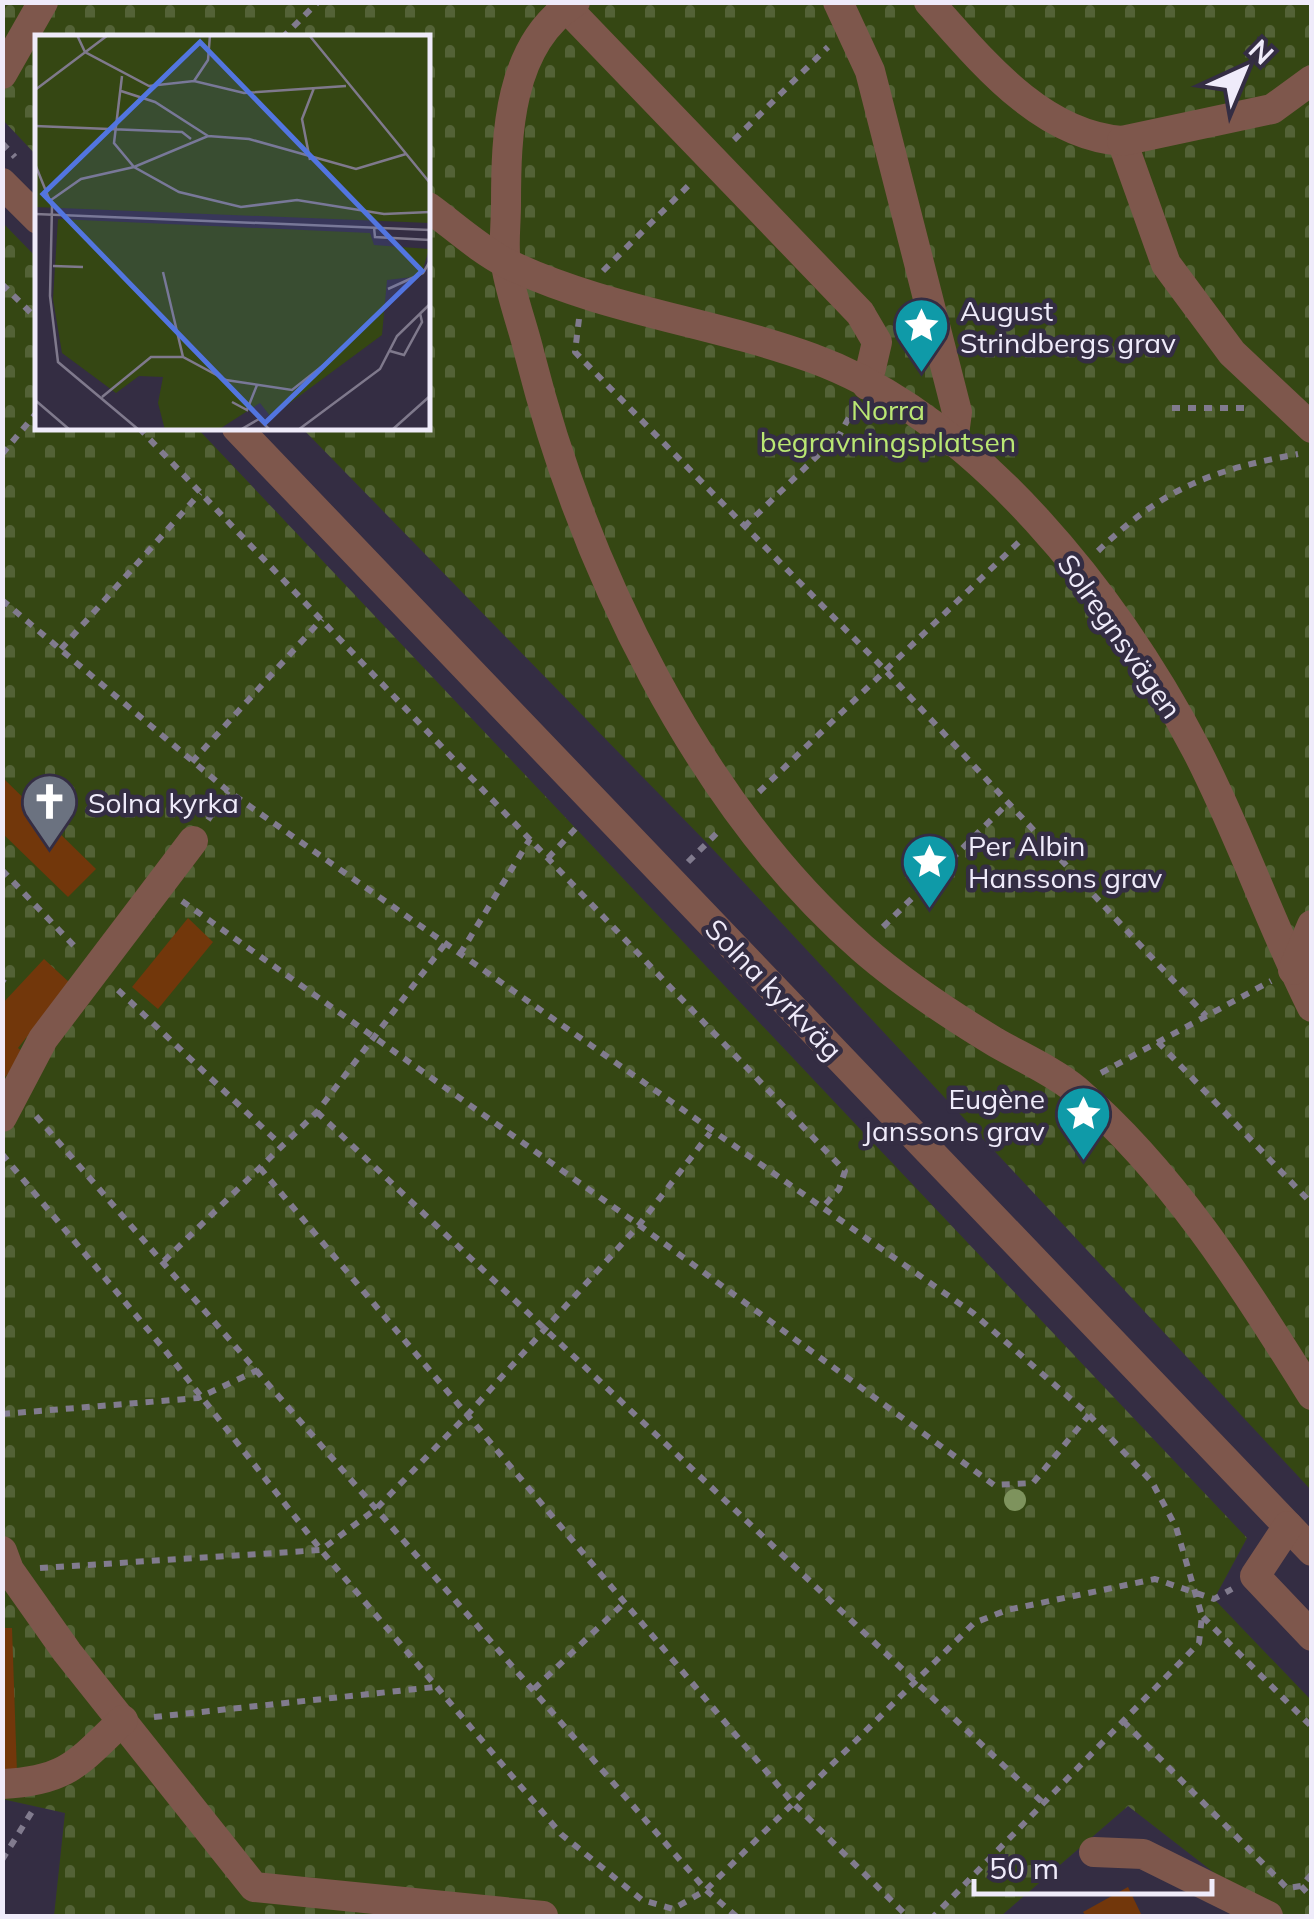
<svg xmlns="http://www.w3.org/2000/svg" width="1314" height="1919" font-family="Mulish,sans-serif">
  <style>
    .cemetery { fill: url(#cemetery-stones) }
    .building { fill: #72370b }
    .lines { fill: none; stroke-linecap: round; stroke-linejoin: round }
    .path { stroke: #817b8e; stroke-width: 6; stroke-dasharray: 8 8; stroke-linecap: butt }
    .minor { stroke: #7e574c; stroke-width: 30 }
    .tree { fill: #7e935d }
    .labels { text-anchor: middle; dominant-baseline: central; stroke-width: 9; stroke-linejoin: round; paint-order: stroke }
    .poi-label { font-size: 28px; fill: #efebfa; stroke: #342d43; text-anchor: start }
    .park-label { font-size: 28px; fill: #bae773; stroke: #342d43 }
    .street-label { font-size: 28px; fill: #efebfa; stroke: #342d43 }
    .inset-road { fill: none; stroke: #7f798c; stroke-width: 2.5 }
    .view { fill: #5275e0; fill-opacity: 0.15; stroke: #5275e0; stroke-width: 5 }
    .inset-edge { fill: none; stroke: #efebfa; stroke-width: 5 }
  </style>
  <defs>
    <pattern id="cemetery-stones" width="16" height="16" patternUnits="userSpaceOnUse" patternTransform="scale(2.5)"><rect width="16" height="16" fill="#354713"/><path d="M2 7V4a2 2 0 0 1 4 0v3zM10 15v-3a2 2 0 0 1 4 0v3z" fill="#536236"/></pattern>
  </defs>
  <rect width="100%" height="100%" fill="#342d43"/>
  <g class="cemetery">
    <path d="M3,3H1311V1490L707,843L302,428H428V38H38L37,156L3,120Z"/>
    <path d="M2,222L37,258L38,428H197L1247,1538L1214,1599L1311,1700V1916H1270L1128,1806L1001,1916H54L65,1813L2,1799Z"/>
  </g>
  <g class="building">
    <path d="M2,777L96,869L68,897L2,833Z"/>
    <path d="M188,918L213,942L158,1009L132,987Z"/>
    <path d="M44,959L70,983L18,1048L26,1055L2,1080V1004Z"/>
    <path d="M2,1628H12L17,1773L2,1774Z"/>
    <path d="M1128,1887L1142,1916H1086L1083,1912Z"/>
  </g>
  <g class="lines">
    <g class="path">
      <path d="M282,38L318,2"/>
      <path d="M734,140L828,47"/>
      <path d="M2,143L15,157"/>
      <path d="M603,271L693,181"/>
      <path d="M2,284L38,320"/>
      <path d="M579,319L575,352L886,671L1206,1016"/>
      <path d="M1172,408H1250"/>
      <path d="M139,428L845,1171L839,1189L824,1206"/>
      <path d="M2,454L38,411"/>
      <path d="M744,527L840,434L854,408"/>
      <path d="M1098,551C1162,489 1211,470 1298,454"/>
      <path d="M2,600L228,791L973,1313L1089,1415L1152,1482L1176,1527L1202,1616L1199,1643L934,1916"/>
      <path d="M61,649L200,493"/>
      <path d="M192,762L322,619"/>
      <path d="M759,792L1020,541"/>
      <path d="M208,820L228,791"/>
      <path d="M548,858L578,826"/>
      <path d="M688,862L718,832"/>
      <path d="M2,870L77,949"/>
      <path d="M182,901L639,1225L994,1485L1033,1483L1089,1415"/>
      <path d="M883,927L1006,805"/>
      <path d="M460,954L530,839"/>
      <path d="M2,981L5,983"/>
      <path d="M118,990L282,1146"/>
      <path d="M1158,1042L1312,1204"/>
      <path d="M1101,1073L1271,981"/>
      <path d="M317,1112L1042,1802"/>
      <path d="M36,1116L706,1890L736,1916"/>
      <path d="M2,1154L164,1349L321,1550L561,1834L642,1900L673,1909L706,1890L974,1623L1007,1610L1155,1579L1214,1599L1232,1589"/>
      <path d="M260,1168L792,1802L907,1916"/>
      <path d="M164,1261L317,1112L445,944"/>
      <path d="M2,1414L198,1398L258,1370"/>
      <path d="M40,1568L321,1550L377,1508L470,1412L639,1225L710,1133"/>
      <path d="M1203,1617L1312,1727"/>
      <path d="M534,1689L622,1605"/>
      <path d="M154,1717L435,1687"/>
      <path d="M1123,1721L1287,1888L1301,1886L1312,1874"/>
      <path d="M2,1860L33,1810"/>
      <path d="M1301,1886L1312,1898"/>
    </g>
    <g class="minor">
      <path d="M561,2L860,313L877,342L867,385"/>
      <path d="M575,2C508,44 506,136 506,205C506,224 503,246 506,265C511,296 523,326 530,356C583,565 697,804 862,948C902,983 949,1014 995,1042C1021,1057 1053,1071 1076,1090C1174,1174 1244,1287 1312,1395"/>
      <path d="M838,2L870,71L957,412L953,442"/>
      <path d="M929,2C981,60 1040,135 1122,141L1166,264L1232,353L1312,428"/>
      <path d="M2,74L43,2"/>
      <path d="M1122,141L1272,109L1312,80"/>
      <path d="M2,183L38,219"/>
      <path d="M428,207C453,225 480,250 508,264C604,310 713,322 812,358C978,418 1118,600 1197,751C1240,834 1270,923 1312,1007"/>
      <path d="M237,428L1312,1551"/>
      <path d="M1293,970L1312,925"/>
      <path d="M2,1117L43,1039L193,841"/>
      <path d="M1288,1526L1255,1576L1312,1636"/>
      <path d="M2,1551L9,1570L67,1652L254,1887L543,1916"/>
      <path d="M2,1784C67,1781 78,1763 123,1720"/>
      <path d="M1094,1852L1143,1854L1268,1916"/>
    </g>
  </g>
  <circle class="tree" cx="1015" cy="1500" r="11"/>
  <defs>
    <symbol id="sight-pin" viewBox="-11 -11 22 30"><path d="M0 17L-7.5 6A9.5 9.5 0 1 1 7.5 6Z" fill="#0f9aa8" stroke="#342d43"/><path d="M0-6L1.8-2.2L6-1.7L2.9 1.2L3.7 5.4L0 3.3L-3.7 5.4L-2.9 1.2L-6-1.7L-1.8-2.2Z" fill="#fff"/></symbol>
    <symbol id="church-pin" viewBox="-11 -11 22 30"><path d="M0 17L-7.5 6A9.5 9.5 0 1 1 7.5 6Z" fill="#6b7280" stroke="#342d43"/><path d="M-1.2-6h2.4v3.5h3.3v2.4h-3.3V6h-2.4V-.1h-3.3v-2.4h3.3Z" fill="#fff"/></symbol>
  </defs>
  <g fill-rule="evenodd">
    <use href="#sight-pin" x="890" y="294" width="63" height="86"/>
    <use href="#church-pin" x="18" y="770" width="63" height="86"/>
    <use href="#sight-pin" x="898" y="830" width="63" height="86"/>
    <use href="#sight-pin" x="1052" y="1082" width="63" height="86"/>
  </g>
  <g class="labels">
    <g class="poi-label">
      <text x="960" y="310">August<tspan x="960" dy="32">Strindbergs grav</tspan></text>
      <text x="88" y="802">Solna kyrka</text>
      <text x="968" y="845">Per Albin<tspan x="968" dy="32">Hanssons grav</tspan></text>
      <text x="1045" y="1098" text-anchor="end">Eugène<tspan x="1045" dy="32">Janssons grav</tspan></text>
    </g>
    <g class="park-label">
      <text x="888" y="409">Norra<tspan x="888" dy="32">begravningsplatsen</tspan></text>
    </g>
    <g class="street-label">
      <text transform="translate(1120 636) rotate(55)">Solregnsvägen</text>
      <text transform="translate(774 989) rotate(46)">Solna kyrkväg</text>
    </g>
  </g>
  <g transform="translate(35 35)">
    <rect width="395" height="395" fill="#342d43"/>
    <path d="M0,0H395V188L0,172ZM23,184L335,198L339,210L394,214L386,241L352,245L347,300L236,382L225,368L183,395H130L123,368L128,342L104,341L81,358L27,318L18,264Z" fill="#354713"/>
    <path class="inset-road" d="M42,0L50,17L114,51L159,46L209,58L311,51M274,0L395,148M87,41L79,108L99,132L144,157L206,172L262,165L349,179L395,177M159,46L173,25L175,0M0,55L73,0M86,56L120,67L173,101M0,91L147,97L156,104M275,125L267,84L279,53M0,129L17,171L15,261L23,327L104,395M16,165L46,144L99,132L173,101L214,104L321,134L371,119M0,179L395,195M339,192L340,202L395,205M18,231L48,232M128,237L148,322M353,254L388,238L395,226M355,316L369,320L387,287L385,278M67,362L116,322H148L191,345L257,355L295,325M0,365L35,395M197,367L212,375L222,350M205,395L224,384L235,395M263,395L345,334L362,301L395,269M357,395L395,361"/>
    <path class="view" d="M165,7L387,236L230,388L8,159Z"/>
    <rect width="395" height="395" class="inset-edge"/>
  </g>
  <rect width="1314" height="1919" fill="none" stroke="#efebfa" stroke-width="10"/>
  <g transform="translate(1244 70) rotate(44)" stroke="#342d43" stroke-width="8" paint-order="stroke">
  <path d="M0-8L18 38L0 25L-18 38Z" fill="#efebfa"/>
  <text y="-15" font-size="28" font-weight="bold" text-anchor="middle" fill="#efebfa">N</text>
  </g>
  <path d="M974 1879v15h238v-15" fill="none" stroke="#efebfa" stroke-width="5"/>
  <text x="989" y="1879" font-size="30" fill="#efebfa" stroke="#342d43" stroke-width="8" paint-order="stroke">50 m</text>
</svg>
